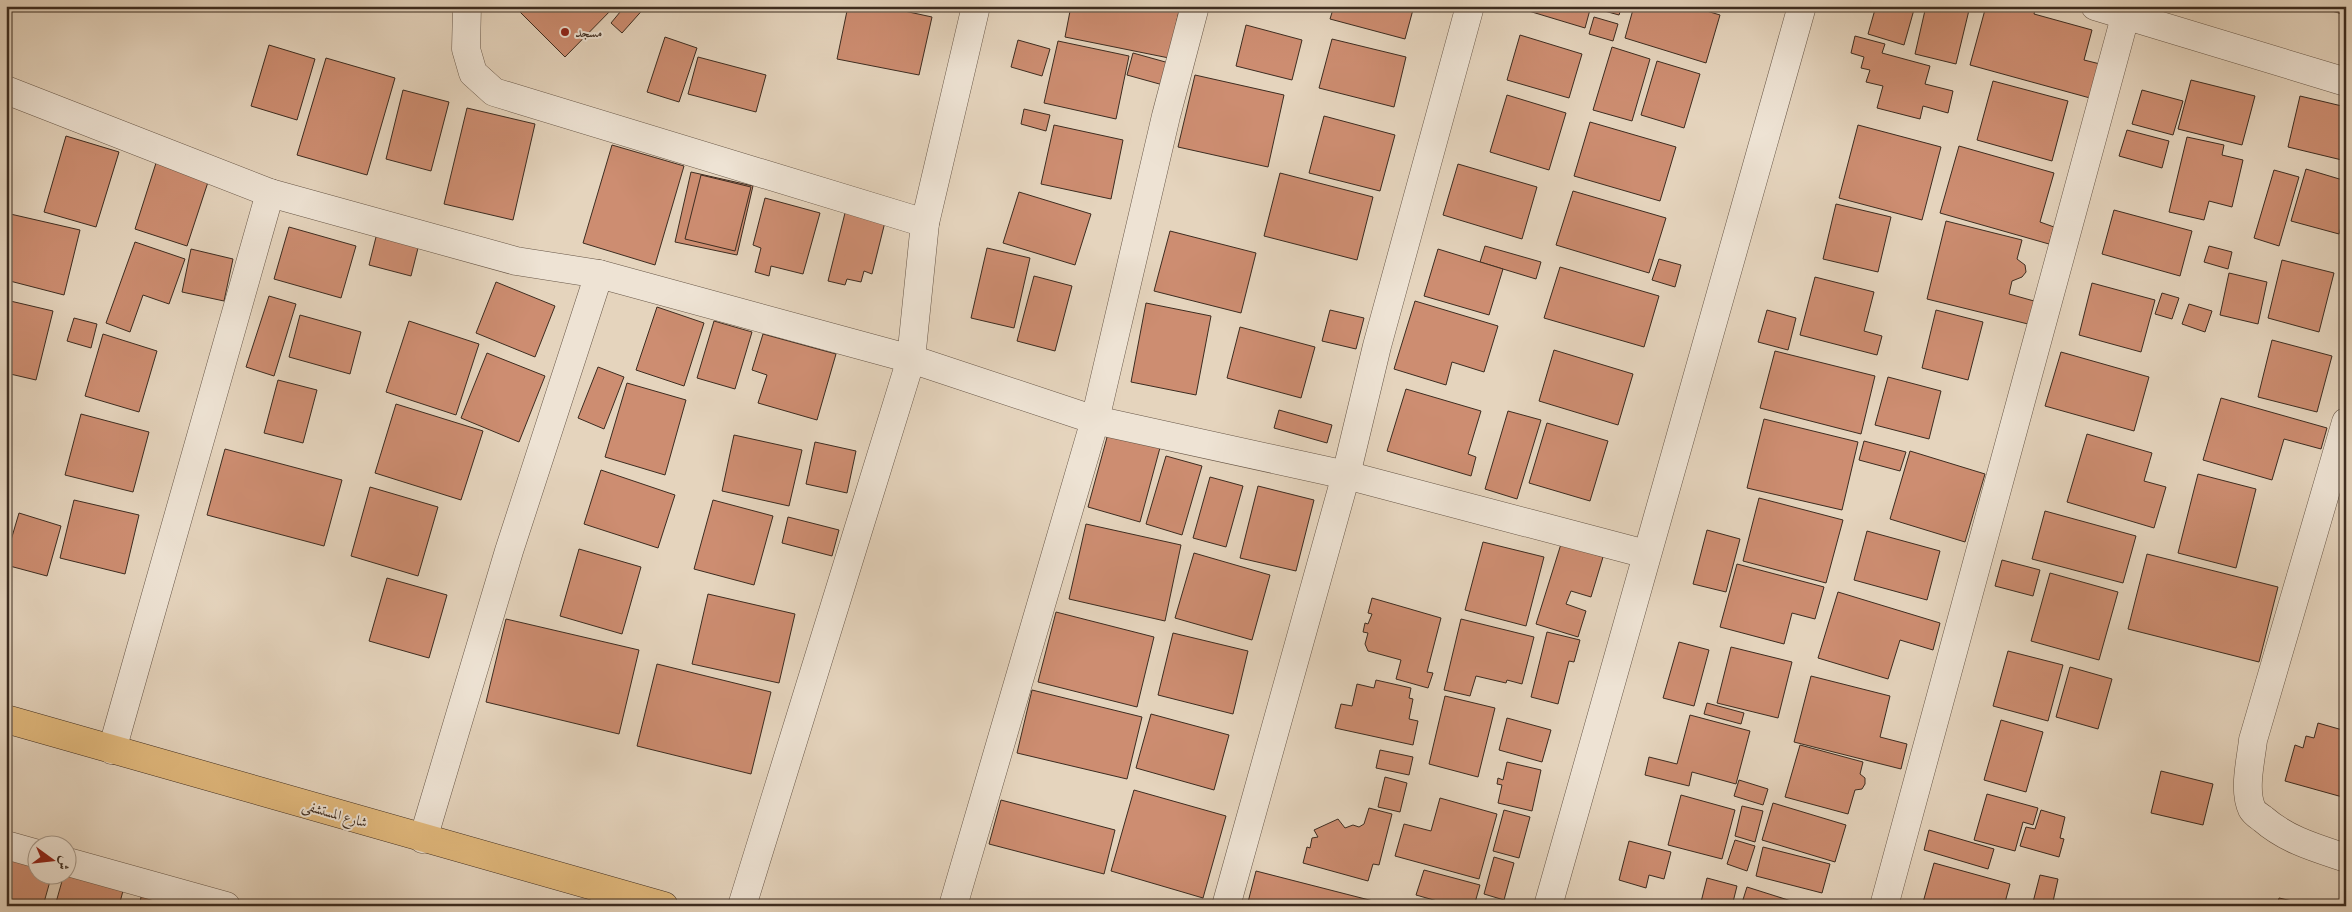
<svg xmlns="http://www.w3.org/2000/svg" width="2352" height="912" font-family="Alegreya,Amiri,serif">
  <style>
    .building { fill: #cd8d71; stroke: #3d2c20 }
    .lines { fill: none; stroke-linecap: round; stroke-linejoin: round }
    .minor-casing { stroke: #675647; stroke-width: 29 }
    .highway-casing { stroke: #3d2c20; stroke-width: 29 }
    .minor { stroke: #eee3d4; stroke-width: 28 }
    .highway { stroke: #e2ba7e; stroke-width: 28 }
    .poi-dot { fill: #8f2418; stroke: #eee3d4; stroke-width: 2 }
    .labels { text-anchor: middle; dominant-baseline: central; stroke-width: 4; stroke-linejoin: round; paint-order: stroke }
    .poi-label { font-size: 14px; fill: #3d2c20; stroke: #eee3d4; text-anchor: start }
    .street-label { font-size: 14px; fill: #3d2c20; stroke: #eee3d4 }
  </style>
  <rect width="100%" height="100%" fill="#e5d4bd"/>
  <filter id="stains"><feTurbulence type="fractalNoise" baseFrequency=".004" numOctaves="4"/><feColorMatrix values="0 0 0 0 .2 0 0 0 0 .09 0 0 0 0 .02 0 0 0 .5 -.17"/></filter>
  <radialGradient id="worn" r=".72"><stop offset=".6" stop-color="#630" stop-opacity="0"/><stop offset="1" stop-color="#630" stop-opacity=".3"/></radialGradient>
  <g class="building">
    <path d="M514,6H615L565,57Z"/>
    <path d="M625,6H646L622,33L611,23Z"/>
    <path d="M848,6H881L932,17L919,75L837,59Z"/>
    <path d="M1071,6H1180L1169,58L1065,37Z"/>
    <path d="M1334,6H1414L1405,39L1330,19Z"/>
    <path d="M1523,6H1591L1585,28L1522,9Z"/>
    <path d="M1598,6H1622L1619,15L1597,9Z"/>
    <path d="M1634,6H1690L1720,15L1706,63L1625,38Z"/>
    <path d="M1876,6H1915L1904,45L1868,34Z"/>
    <path d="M1926,6H1970L1956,64L1915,54Z"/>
    <path d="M1986,6H2036L2034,14L2092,30L2084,60L2100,64L2090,98L1970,65Z"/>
    <path d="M2314,6H2346V15Z"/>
    <path d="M1594,17L1618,24L1613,41L1589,34Z"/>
    <path d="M1246,25L1302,40L1292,80L1236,66Z"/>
    <path d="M1520,35L1582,54L1569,98L1507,80Z"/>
    <path d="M1855,36L1885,44L1882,53L1930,66L1925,84L1953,91L1948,113L1923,106L1920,119L1877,108L1883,86L1866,82L1870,70L1861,68L1864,57L1851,53Z"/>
    <path d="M665,37L697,48L679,102L647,92Z"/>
    <path d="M1332,39L1406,57L1394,107L1319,88Z"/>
    <path d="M1018,40L1050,49L1042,76L1011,67Z"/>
    <path d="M1058,41L1129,56L1116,119L1044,103Z"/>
    <path d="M269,45L315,59L297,120L251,106Z"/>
    <path d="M1612,47L1650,59L1632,121L1593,110Z"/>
    <path d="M1133,53L1169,63L1163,85L1127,75Z"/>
    <path d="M698,57L766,75L756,112L688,94Z"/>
    <path d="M326,58L395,78L367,175L297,155Z"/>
    <path d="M1657,61L1700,74L1684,128L1641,115Z"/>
    <path d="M1195,75L1284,95L1268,167L1178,147Z"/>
    <path d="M2191,80L2255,96L2242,145L2178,129Z"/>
    <path d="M1993,81L2068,101L2052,161L1977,140Z"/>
    <path d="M403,90L449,102L431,171L386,159Z"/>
    <path d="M2142,90L2183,101L2173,135L2132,124Z"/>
    <path d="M1507,95L1566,113L1549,170L1490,152Z"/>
    <path d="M2300,96L2346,107V161L2288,147Z"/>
    <path d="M467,108L535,124L513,220L444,204Z"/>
    <path d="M1024,109L1050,115L1046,131L1021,124Z"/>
    <path d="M1324,116L1395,135L1380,191L1309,173Z"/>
    <path d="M1590,122L1676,147L1660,201L1574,176Z"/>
    <path d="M1054,125L1123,140L1111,199L1041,184Z"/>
    <path d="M1858,125L1941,147L1922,220L1839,198Z"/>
    <path d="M2127,130L2169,141L2162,168L2119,156Z"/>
    <path d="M66,136L119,152L96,227L44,212Z"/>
    <path d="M2187,137L2224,145L2222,155L2243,160L2232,207L2209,201L2204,220L2169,212Z"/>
    <path d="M612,145L684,166L655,265L583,243Z"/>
    <path d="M1959,146L2054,173L2040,222L2054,227L2049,244L1940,213Z"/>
    <path d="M156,163L209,179L187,246L135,229Z"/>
    <path d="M1458,164L1537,187L1522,239L1443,215Z"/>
    <path d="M2306,169L2346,181V209L2339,234L2291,221Z"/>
    <path d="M2274,170L2299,177L2279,246L2254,238Z"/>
    <path d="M691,172L753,186L737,255L675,242Z"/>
    <path d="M1280,173L1373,197L1357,260L1264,236Z"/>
    <path d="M701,175L751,187L735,251L685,239Z"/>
    <path d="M1573,191L1666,218L1649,273L1556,245Z"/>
    <path d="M1019,192L1091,214L1075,265L1003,243Z"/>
    <path d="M765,198L820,213L803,274L771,266L769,276L755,272L761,248L753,245Z"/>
    <path d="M1836,204L1891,217L1878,272L1823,259Z"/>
    <path d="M847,205L885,222L872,274L864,271L861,282L847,279L845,285L828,281Z"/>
    <path d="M2114,210L2192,231L2180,276L2102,254Z"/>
    <path d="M6,213L80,230L64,295L6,280Z"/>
    <path d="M1946,221L2022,240L2017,259L2025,265L2026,272L2022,277L2012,281L2009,294L2034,301L2028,324L1927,299Z"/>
    <path d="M289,227L356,246L341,298L274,279Z"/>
    <path d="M378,229L420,240L411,276L369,265Z"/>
    <path d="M1170,231L1256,253L1241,313L1154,291Z"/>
    <path d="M135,242L185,259L169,304L143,295L130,332L106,323Z"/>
    <path d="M1485,246L1541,262L1536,279L1480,262Z"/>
    <path d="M2209,246L2232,252L2228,269L2204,262Z"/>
    <path d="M987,248L1030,258L1014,328L971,318Z"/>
    <path d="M191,249L233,259L224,301L182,292Z"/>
    <path d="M1438,249L1503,269L1489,315L1424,296Z"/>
    <path d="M1659,259L1681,265L1675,287L1652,280Z"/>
    <path d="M2282,260L2334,273L2319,332L2268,318Z"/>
    <path d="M1560,267L1659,296L1644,347L1544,318Z"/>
    <path d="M2229,273L2267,282L2258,324L2220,315Z"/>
    <path d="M1034,276L1072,286L1055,351L1017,341Z"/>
    <path d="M1815,277L1874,292L1864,331L1882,336L1877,355L1800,335Z"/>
    <path d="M496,282L555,306L535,357L476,333Z"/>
    <path d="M2092,283L2155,300L2141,352L2079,335Z"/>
    <path d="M2162,293L2179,298L2172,319L2155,314Z"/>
    <path d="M269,296L296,304L274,376L246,367Z"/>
    <path d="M6,300L53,311L36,380L6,373Z"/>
    <path d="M1415,301L1498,326L1484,372L1452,362L1446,385L1394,369Z"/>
    <path d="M1146,303L1211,316L1196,395L1131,382Z"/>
    <path d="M2189,304L2212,311L2205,332L2182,324Z"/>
    <path d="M657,307L704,323L684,386L636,370Z"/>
    <path d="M1330,310L1364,318L1356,349L1322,341Z"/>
    <path d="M1767,310L1796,318L1788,350L1758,342Z"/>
    <path d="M1936,310L1983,322L1968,380L1922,368Z"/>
    <path d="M300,315L361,332L350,374L289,357Z"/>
    <path d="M74,318L97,324L91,348L67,341Z"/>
    <path d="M409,321L479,344L456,415L386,392Z"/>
    <path d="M714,321L752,332L735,389L697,378Z"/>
    <path d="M1240,327L1315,347L1301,398L1227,378Z"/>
    <path d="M103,334L157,351L139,412L85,396Z"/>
    <path d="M763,334L836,354L817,420L758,403L767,375L752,370Z"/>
    <path d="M2272,340L2332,356L2317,412L2258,397Z"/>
    <path d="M1554,350L1633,374L1618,425L1539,401Z"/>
    <path d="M1775,351L1875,376L1861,434L1760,408Z"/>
    <path d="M2061,352L2149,377L2134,431L2045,406Z"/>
    <path d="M487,353L545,376L519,442L461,418Z"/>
    <path d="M598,367L624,377L604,429L578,418Z"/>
    <path d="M1888,377L1941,391L1929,439L1875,425Z"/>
    <path d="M278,380L317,390L303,443L264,433Z"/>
    <path d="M627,383L686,400L665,475L605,457Z"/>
    <path d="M1406,389L1481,411L1468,454L1476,457L1471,476L1387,451Z"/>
    <path d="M2221,398L2327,428L2321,449L2284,439L2272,480L2203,460Z"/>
    <path d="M396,404L483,431L461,500L375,473Z"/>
    <path d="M1279,410L1332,425L1327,443L1274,428Z"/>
    <path d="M1508,411L1541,420L1517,499L1485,489Z"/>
    <path d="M81,414L149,432L133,492L65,475Z"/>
    <path d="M1764,419L1858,442L1842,510L1747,488Z"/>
    <path d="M1547,423L1608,441L1590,501L1529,483Z"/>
    <path d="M1109,430L1161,444L1140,522L1088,507Z"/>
    <path d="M2087,434L2152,453L2144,481L2166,487L2154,528L2067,502Z"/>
    <path d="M734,435L802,450L789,506L722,491Z"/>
    <path d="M1864,441L1906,452L1900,471L1859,460Z"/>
    <path d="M815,442L856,451L847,493L806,484Z"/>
    <path d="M225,449L342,480L324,546L207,515Z"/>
    <path d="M1910,451L1985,474L1965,542L1890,519Z"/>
    <path d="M1166,456L1202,466L1182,535L1146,524Z"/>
    <path d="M601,470L675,495L658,548L584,524Z"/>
    <path d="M2198,474L2256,489L2236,568L2178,553Z"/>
    <path d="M1210,477L1243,486L1226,547L1193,538Z"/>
    <path d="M1258,486L1314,500L1296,571L1240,558Z"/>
    <path d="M370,487L438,507L418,576L351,556Z"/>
    <path d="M1759,498L1843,520L1826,583L1743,561Z"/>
    <path d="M74,500L139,515L125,574L60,558Z"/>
    <path d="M713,500L773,516L754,585L694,569Z"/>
    <path d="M2045,511L2136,536L2123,583L2032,559Z"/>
    <path d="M19,513L61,526L47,576L6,565V557Z"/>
    <path d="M788,517L839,530L832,556L782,543Z"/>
    <path d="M1086,524L1181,545L1165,621L1069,599Z"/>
    <path d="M1707,530L1740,539L1726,592L1693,584Z"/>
    <path d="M1867,531L1940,551L1927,600L1854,580Z"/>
    <path d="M1483,542L1544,557L1526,626L1465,610Z"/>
    <path d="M1561,544L1603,557L1591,597L1571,591L1566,604L1586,611L1578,637L1536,624Z"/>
    <path d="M579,549L641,567L622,634L560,616Z"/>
    <path d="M1194,553L1270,575L1252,640L1175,618Z"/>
    <path d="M2147,554L2278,587L2259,662L2128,629Z"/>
    <path d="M2002,560L2040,570L2033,596L1995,586Z"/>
    <path d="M1737,564L1824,587L1815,619L1792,613L1784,644L1720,627Z"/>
    <path d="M2050,573L2118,592L2099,660L2031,641Z"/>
    <path d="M387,578L447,595L429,658L369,641Z"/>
    <path d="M1838,592L1940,623L1933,650L1900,640L1888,679L1818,658Z"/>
    <path d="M708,594L795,614L779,683L692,664Z"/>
    <path d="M1372,598L1441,618L1427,672L1433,673L1428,688L1396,679L1401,660L1368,651L1365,644L1368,633L1363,632L1365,623L1368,624L1372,614L1368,613Z"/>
    <path d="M1056,612L1154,637L1137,707L1038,682Z"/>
    <path d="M506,619L639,650L619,734L486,702Z"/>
    <path d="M1461,619L1534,637L1522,684L1507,680L1506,683L1476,676L1470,696L1444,690Z"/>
    <path d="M1547,632L1580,640L1574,662L1569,661L1558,704L1531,697Z"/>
    <path d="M1173,633L1248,651L1233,714L1158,695Z"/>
    <path d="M1679,642L1709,650L1694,706L1663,698Z"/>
    <path d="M1731,647L1792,662L1778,718L1717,703Z"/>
    <path d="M2008,651L2063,665L2048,721L1993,706Z"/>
    <path d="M657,664L771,692L751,774L637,746Z"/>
    <path d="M2070,667L2112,679L2098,729L2056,717Z"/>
    <path d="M1811,676L1890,696L1880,737L1907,744L1901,769L1794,742Z"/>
    <path d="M1376,680L1411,688L1409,698L1413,699L1409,719L1418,721L1413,745L1335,728L1341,704L1352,706L1357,684L1374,688Z"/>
    <path d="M1032,690L1142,717L1127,779L1017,753Z"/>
    <path d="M1445,696L1495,708L1478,777L1429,764Z"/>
    <path d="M1707,703L1744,713L1741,724L1704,714Z"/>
    <path d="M1151,714L1229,735L1214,790L1136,768Z"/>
    <path d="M1690,715L1750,731L1736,784L1692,772L1689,786L1645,775L1649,757L1677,764Z"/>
    <path d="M1507,718L1551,730L1542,762L1499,750Z"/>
    <path d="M2001,720L2043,732L2026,792L1984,780Z"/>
    <path d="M2318,723L2346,731V798L2285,781L2295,745L2303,748L2306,736L2314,738Z"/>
    <path d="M1800,745L1863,762L1860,774L1865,778V784L1862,789L1855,790L1848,814L1785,797Z"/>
    <path d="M1380,750L1413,757L1409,775L1376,768Z"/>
    <path d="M1507,762L1541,770L1532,811L1498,803L1502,785L1497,784L1498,778L1503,780Z"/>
    <path d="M2161,771L2213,784L2203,825L2151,813Z"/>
    <path d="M1385,777L1407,783L1400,812L1378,807Z"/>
    <path d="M1739,780L1768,789L1763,805L1734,796Z"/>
    <path d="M1134,790L1226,816L1203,898L1111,871Z"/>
    <path d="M1987,794L2038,808L2033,825L2023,822L2015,851L1974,840Z"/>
    <path d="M1681,795L1735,810L1722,859L1668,845Z"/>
    <path d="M1440,798L1497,814L1479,879L1395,856L1404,824L1431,831Z"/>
    <path d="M1001,800L1115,830L1104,874L989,844Z"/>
    <path d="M1773,803L1846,825L1835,862L1762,840Z"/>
    <path d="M1742,806L1763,811L1755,842L1735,836Z"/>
    <path d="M1369,808L1392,814L1379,865L1373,864L1368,881L1303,863L1307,847L1310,848L1312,838L1318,837L1314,830L1338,819L1345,828L1353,825L1359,827L1364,824Z"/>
    <path d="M1504,810L1530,817L1519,858L1493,851Z"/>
    <path d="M2041,810L2065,817L2060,838L2064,839L2059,857L2020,846L2026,827L2035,829Z"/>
    <path d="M1929,830L1994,849L1988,869L1924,850Z"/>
    <path d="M1735,840L1755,846L1747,871L1727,864Z"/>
    <path d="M1629,841L1671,852L1664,879L1649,875L1646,888L1619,880Z"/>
    <path d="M1763,847L1830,864L1822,893L1756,876Z"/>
    <path d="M6,857L38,865V874H52L43,906H6Z"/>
    <path d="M1494,857L1514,863L1504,900L1484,894Z"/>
    <path d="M1934,863L2010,884L2004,906H1922Z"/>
    <path d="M1424,870L1480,885L1474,906H1455L1416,895Z"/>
    <path d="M1256,871L1377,902L1376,906H1247Z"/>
    <path d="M64,874L124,887L119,906H55Z"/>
    <path d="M2040,875L2058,879L2052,906H2032Z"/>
    <path d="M1707,878L1737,886L1732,906H1700Z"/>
    <path d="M1747,887L1807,906H1741Z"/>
    <path d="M142,893L189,906H139Z"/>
    <path d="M2279,898L2310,905L2277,906Z"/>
  </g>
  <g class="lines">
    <defs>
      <g id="minor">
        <path d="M467,6L466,49L473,73L494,92L925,223"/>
        <path d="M2095,6L2346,82"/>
        <path d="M6,90L270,193L516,261L599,274L911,359L1095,420L1346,475L1646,554"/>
        <path d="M2346,422L2253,740C2251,760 2243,790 2252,809C2254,813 2259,816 2263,819C2287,840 2316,848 2346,858"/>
        <path d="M112,750L270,193"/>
        <path d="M423,839L509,551L599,274"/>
        <path d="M6,845L38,854"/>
        <path d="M68,862L226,906"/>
        <path d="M742,906L911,359L925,223L976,6"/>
        <path d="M953,906L1095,420L1166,116L1195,6"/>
        <path d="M1226,906L1346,475L1377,346L1470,6"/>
        <path d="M1548,906L1802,6"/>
        <path d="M1884,906L2128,6"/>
      </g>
      <path id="highway" d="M6,719L664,906"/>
    </defs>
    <use href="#minor" class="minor-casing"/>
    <use href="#highway" class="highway-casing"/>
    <use href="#minor" class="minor"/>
    <use href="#highway" class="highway"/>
  </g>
  <circle class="poi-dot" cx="565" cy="32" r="5"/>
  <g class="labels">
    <g class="poi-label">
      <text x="575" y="32">مسجد</text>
    </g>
    <g class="street-label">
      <text transform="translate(335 814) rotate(16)">شارع المستشفى</text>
    </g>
  </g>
  <rect width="2352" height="912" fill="none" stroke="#e5d4bd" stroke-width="25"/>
  <rect x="8" y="8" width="2337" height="897" fill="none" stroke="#3d2c20" stroke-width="2.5"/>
  <rect x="12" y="12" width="2327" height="887" fill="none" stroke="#3d2c20"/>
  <g transform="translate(52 860) rotate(105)"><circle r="24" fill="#eee3d4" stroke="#a79a8c"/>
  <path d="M0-4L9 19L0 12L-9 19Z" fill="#8f2418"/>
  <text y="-8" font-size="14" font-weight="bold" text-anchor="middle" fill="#3d2c20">ش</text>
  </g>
  <rect width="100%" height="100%" filter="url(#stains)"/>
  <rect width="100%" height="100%" fill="url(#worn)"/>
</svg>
